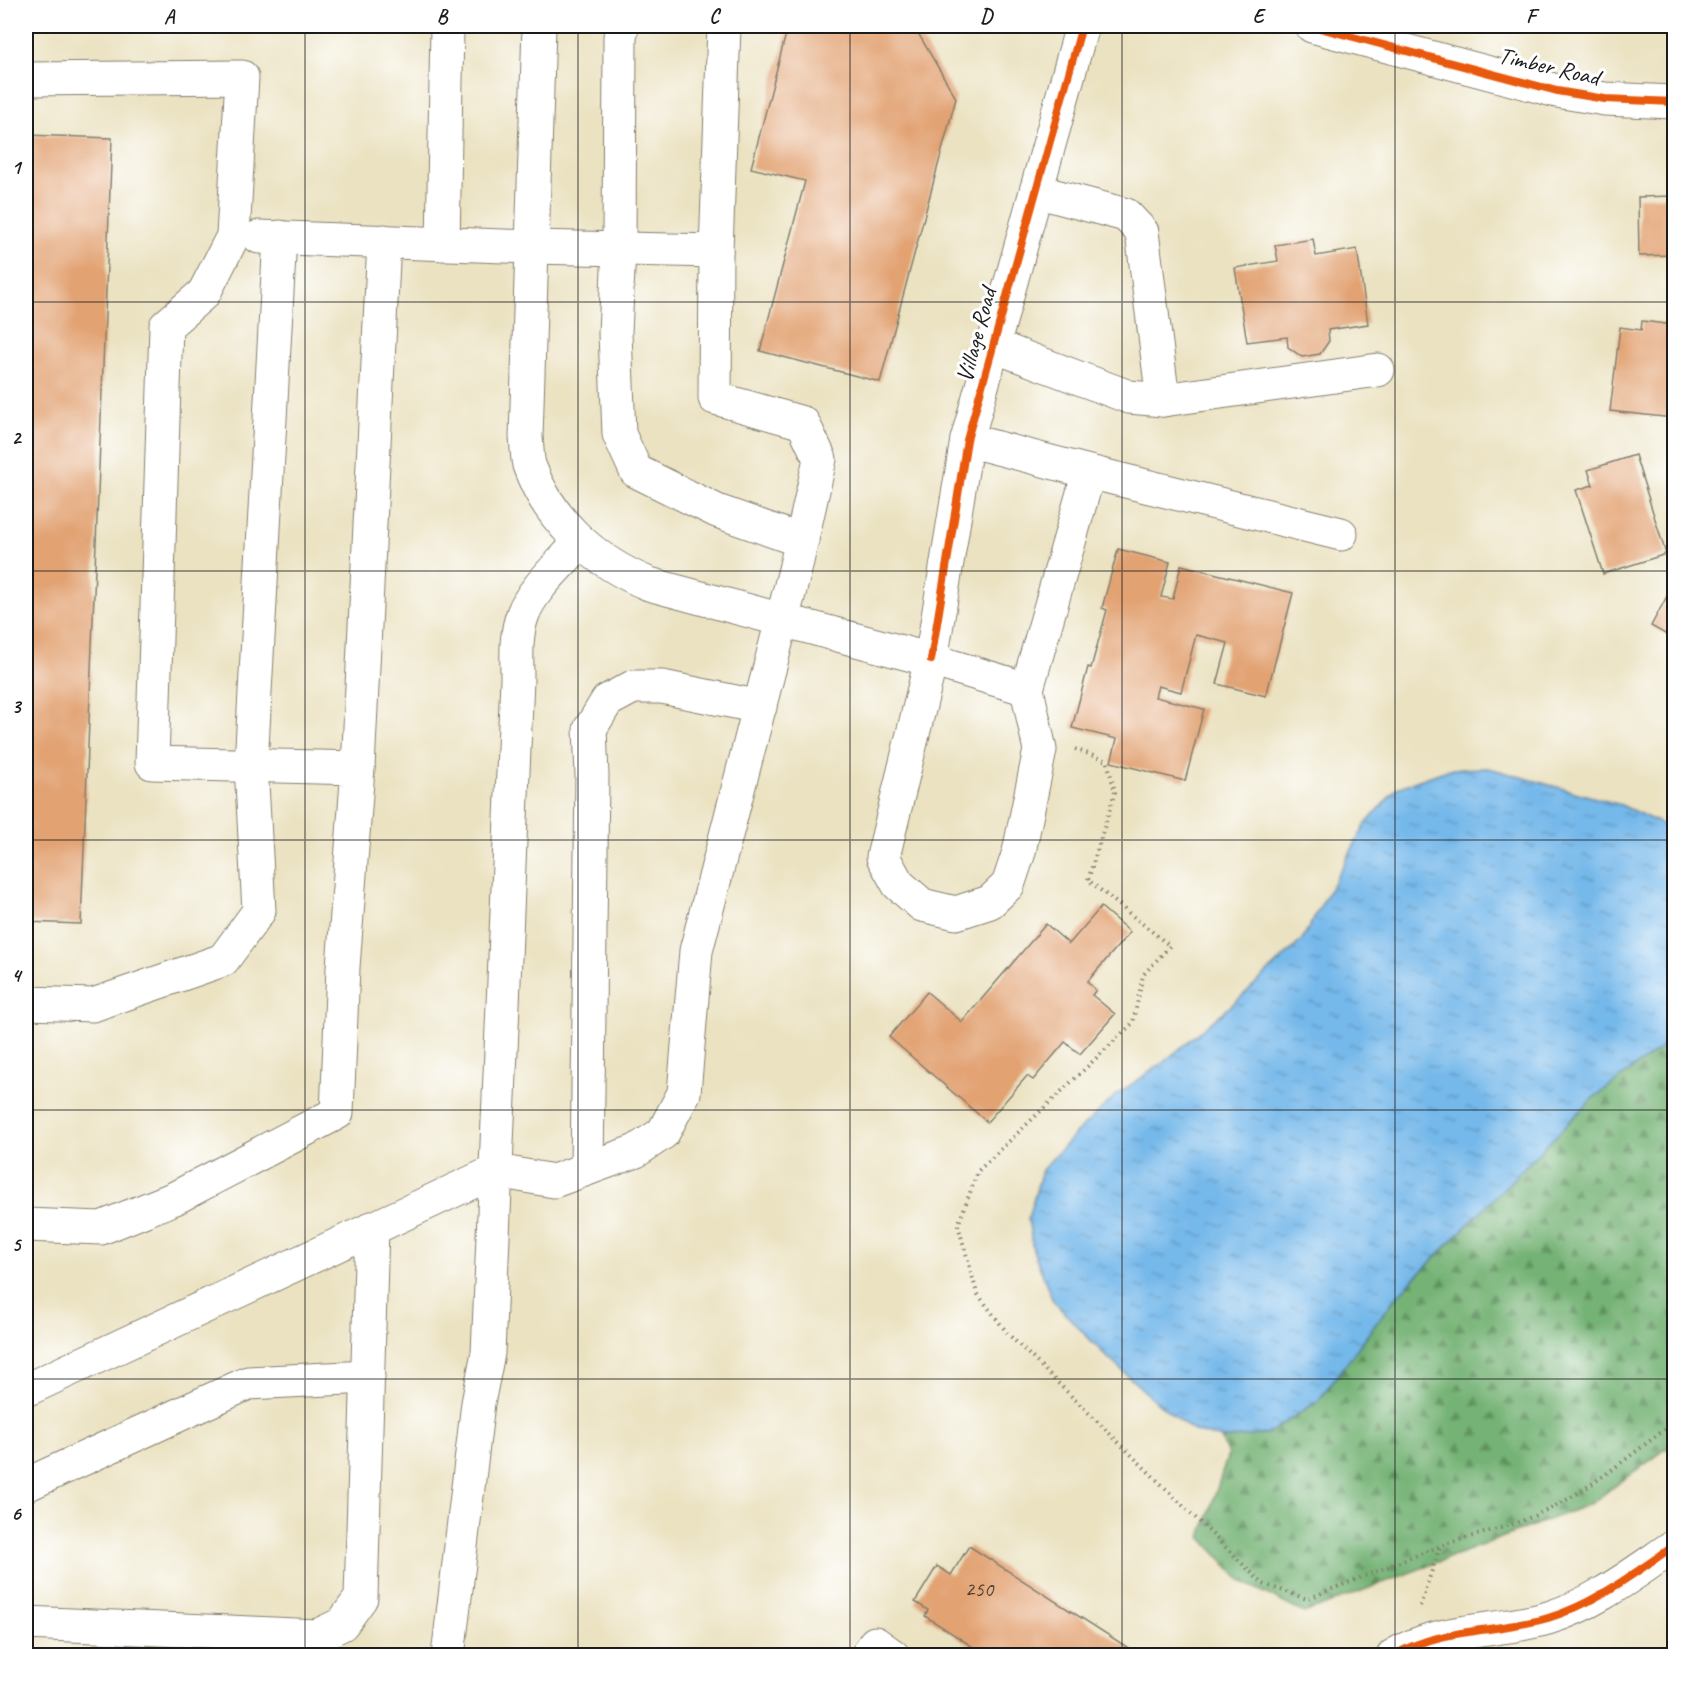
<svg xmlns="http://www.w3.org/2000/svg" width="1700" height="1681" font-family="Caveat,sans-serif">
  <style>
    .forest { fill: url(#forest-firs); stroke: #486748; stroke-width: 1.5 }
    .water { fill: url(#water-ripples); stroke: #486a83; stroke-width: 1.5 }
    .building { fill: #e2a272 }
    .lines { fill: none; stroke-linecap: round; stroke-linejoin: round }
    .minor-casing { stroke: #847f6e; stroke-width: 35 }
    .path { stroke: #847f6e; stroke-width: 4; stroke-dasharray: 1.5 4.5; stroke-linecap: butt }
    .minor { stroke: #fff; stroke-width: 33 }
    .cycleway-casing { stroke: #fff; stroke-width: 11 }
    .cycleway { stroke: #e8590c; stroke-width: 8 }
    .grid { fill: none; stroke: #1c1c1c; stroke-width: 1.5; stroke-opacity: 0.55 }
    .labels { text-anchor: middle; stroke-width: 6; stroke-linejoin: round; paint-order: stroke }
    .number-label { font-size: 21px; fill: #4e3e32 }
    .street-label { font-size: 24px; fill: #1c1c1c; stroke: #fff }
    .neatline { fill: none; stroke: #1c1c1c; stroke-width: 2 }
    .grid-label { font-size: 20px; text-anchor: middle; font-weight: bold; fill: #1c1c1c }
  </style>
  <defs>
    <pattern id="forest-firs" width="22" height="20" patternUnits="userSpaceOnUse" patternTransform="scale(1.5)"><rect width="22" height="20" fill="#74b274"/><path d="M5 1l3.5 6h-7zM16 11l3.5 6h-7z" fill="#5e905e"/></pattern>
    <pattern id="water-ripples" width="26" height="14" patternUnits="userSpaceOnUse" patternTransform="scale(1.5)"><rect width="26" height="14" fill="#74b8ea"/><path d="M2 4q2-2 4 0t4 0M15 11q2-2 4 0t4 0" fill="none" stroke="#5e95bd"/></pattern>
  </defs>
  <rect width="100%" height="100%" fill="#fff"/>
  <filter id="ink" filterUnits="userSpaceOnUse"><feTurbulence type="fractalNoise" baseFrequency=".0167" numOctaves="2"/><feDisplacementMap in="SourceGraphic" scale="12" xChannelSelector="R" yChannelSelector="G"/><feConvolveMatrix kernelMatrix="1 2 1 2 8 2 1 2 1" color-interpolation-filters="sRGB"/></filter>
  <filter id="wash" filterUnits="userSpaceOnUse"><feTurbulence type="fractalNoise" baseFrequency=".008" numOctaves="4" result="noise"/><feDisplacementMap in="SourceGraphic" scale="24" xChannelSelector="R" yChannelSelector="G"/><feGaussianBlur stdDeviation="1.35" result="paint"/><feColorMatrix in="noise" values="0 0 0 0 0 0 0 0 0 0 0 0 0 0 0 0 0 1.4 0 .05"/><feComposite in="paint" operator="in"/></filter>
  <g filter="url(#wash)">
    <rect width="100%" height="100%" fill="#ebe2c1"/>
    <polygon class="forest" points="1674,1038 1674,1443 1590,1504 1304,1613 1241,1581 1201,1537 1228,1455 1221,1439 1267,1434 1318,1401 1395,1298 1592,1099"/>
    <polygon class="water" points="1489,768 1621,805 1674,830 1674,1038 1592,1099 1395,1298 1318,1401 1267,1434 1221,1439 1192,1430 1152,1398 1107,1357 1053,1301 1033,1250 1028,1218 1042,1170 1076,1133 1115,1096 1165,1061 1240,998 1301,941 1366,824 1397,788 1450,769"/>
    <g id="blocks">
      <g class="building">
        <polygon points="788,26 914,26 956,98 880,382 760,351 805,181 751,168"/>
        <polygon points="26,135 112,138 81,924 26,922"/>
        <polygon points="1674,196 1674,255 1639,256 1638,197"/>
        <polygon points="1313,239 1316,256 1357,249 1368,324 1328,330 1329,341 1320,354 1302,357 1288,347 1287,337 1247,342 1235,268 1278,261 1275,245"/>
        <polygon points="1642,321 1674,325 1673,418 1610,411 1620,327 1641,330"/>
        <polygon points="1635,455 1666,554 1603,574 1576,490 1593,485 1588,470"/>
        <polygon points="1118,549 1170,562 1161,597 1173,599 1181,565 1293,593 1266,696 1217,684 1228,643 1196,635 1181,692 1158,686 1155,697 1204,709 1185,781 1111,762 1117,739 1072,728 1088,667 1091,668 1107,610 1102,608"/>
        <polygon points="1674,583 1674,639 1651,626"/>
        <polygon points="1101,907 1130,932 1087,982 1096,990 1092,995 1115,1014 1080,1054 1065,1042 1033,1080 1027,1076 987,1122 889,1037 927,992 962,1022 1046,924 1069,944"/>
        <polygon points="969,1546 1141,1656 987,1656 925,1616 928,1610 915,1602 937,1566 951,1575"/>
      </g>
    </g>
  </g>
  <g filter="url(#ink)">
    <use href="#blocks" fill-opacity="0" stroke="#847f6e" stroke-width="1.5"/>
    <g class="lines">
      <defs>
        <g id="minor">
          <path d="M539,26L526,437C527,446 527,456 529,465C549,521 595,562 649,584L931,660L967,440L1082,26"/>
          <polyline points="622,26 620,37 619,249 615,333 619,434 636,471 717,511 802,541"/>
          <polyline points="1312,26 1557,91 1605,99 1674,102"/>
          <polyline points="26,79 242,77 233,236 204,293 166,326 152,763 358,768 343,967 337,1113 175,1198 101,1228 26,1225"/>
          <polyline points="1036,191 1126,215 1142,232 1163,400"/>
          <polyline points="259,237 532,247 716,251"/>
          <polyline points="443,244 447,26"/>
          <polyline points="994,346 1129,397 1163,400 1378,370"/>
          <polyline points="967,440 1089,472 1341,534"/>
          <polyline points="1027,689 931,660 883,857 898,884 922,905 956,913 990,902 1008,885 1019,852 1040,750 1027,689 1089,472"/>
          <polyline points="358,768 384,241"/>
          <polyline points="26,1003 93,1005 223,960 259,911 251,765 280,237"/>
          <polyline points="587,1169 592,776 590,729 607,701 633,687 662,687 760,707"/>
          <polyline points="26,1390 496,1171 554,1181 636,1151 663,1133 684,1093 696,951 795,570 820,459 803,423 715,398 716,251 724,26"/>
          <polyline points="26,1485 248,1383 368,1377"/>
          <polyline points="26,1623 317,1636 342,1624 361,1598 372,1228"/>
          <path d="M448,1656L478,1403L488,1353L517,679C517,657 515,635 523,614C532,589 562,563 580,542"/>
          <polyline points="867,1656 875,1643 893,1656"/>
          <path d="M1393,1656C1440,1627 1496,1633 1548,1618C1595,1604 1634,1573 1674,1546"/>
        </g>
      </defs>
      <use href="#minor" class="minor-casing"/>
      <g class="path">
        <polyline points="1075,749 1107,761 1115,792 1088,880 1170,946 1143,975 1133,1023 978,1171 958,1225 977,1293 1008,1334 1263,1584 1307,1599 1440,1546"/>
        <path d="M1420,1606L1440,1546C1479,1533 1521,1525 1557,1505C1599,1483 1636,1450 1674,1423"/>
      </g>
      <use href="#minor" class="minor"/>
      <defs>
        <g id="cycleway">
          <polyline points="1312,26 1557,91 1605,99 1674,102"/>
          <polyline points="931,660 967,440 1082,26"/>
          <path d="M1393,1656C1440,1627 1496,1633 1548,1618C1595,1604 1634,1573 1674,1546"/>
        </g>
      </defs>
      <use href="#cycleway" class="cycleway-casing"/>
      <use href="#cycleway" class="cycleway"/>
    </g>
  </g>
  <path class="grid" d="M305,26V1656M578,26V1656M850,26V1656M1122,26V1656M1395,26V1656M26,302H1674M26,571H1674M26,840H1674M26,1110H1674M26,1379H1674"/>
  <g class="labels">
    <g class="number-label">
      <text x="979" y="1596">250</text>
    </g>
    <g class="street-label">
      <text transform="translate(1549 66) rotate(13)" y="8">Timber Road</text>
      <text transform="translate(976 335) rotate(-75)" y="8">Village Road</text>
    </g>
  </g>
  <rect width="1700" height="1681" fill="none" stroke="#fff" stroke-width="66"/>
  <rect x="33" y="33" width="1634" height="1615" class="neatline"/>
  <g class="grid-label">
    <text x="169" y="23">A</text>
    <text x="442" y="23">B</text>
    <text x="714" y="23">C</text>
    <text x="986" y="23">D</text>
    <text x="1258" y="23">E</text>
    <text x="1531" y="23">F</text>
    <text x="16" y="174">1</text>
    <text x="16" y="444">2</text>
    <text x="16" y="713">3</text>
    <text x="16" y="982">4</text>
    <text x="16" y="1251">5</text>
    <text x="16" y="1520">6</text>
  </g>
</svg>
